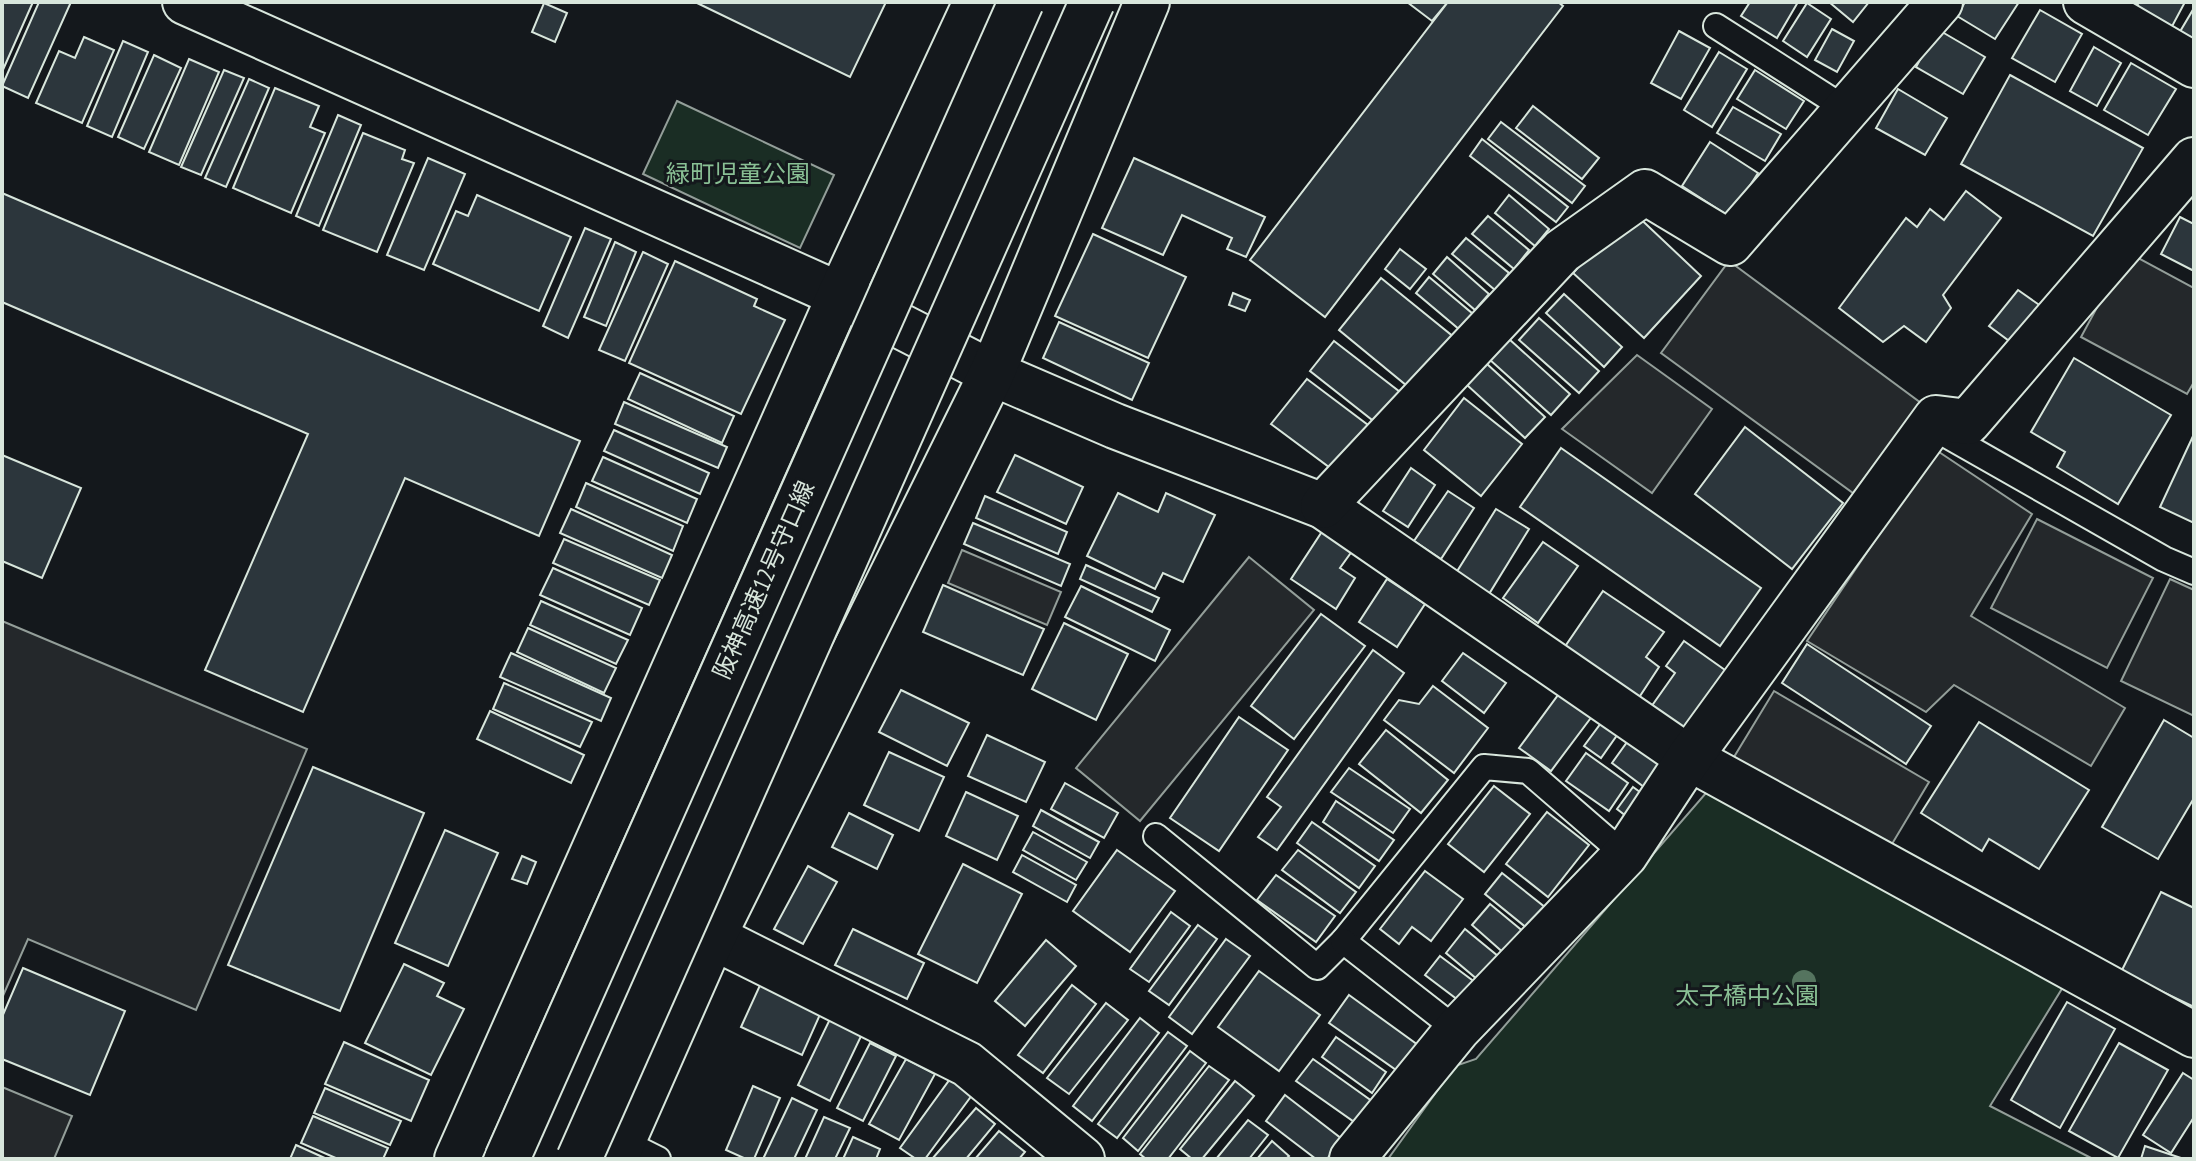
<svg xmlns="http://www.w3.org/2000/svg" width="2196" height="1161" font-family="'PT Sans Narrow','Noto Sans JP',sans-serif">
  <style>
    .green { fill: #1a2d24; stroke: #939e99; stroke-width: 2 }
    .parking { fill: #24282b; stroke: #939e99; stroke-width: 2 }
    .building { fill: #2c363c; stroke: #d8e6dc; stroke-width: 2 }
    .lines { fill: none; stroke-linecap: round; stroke-linejoin: round }
    .service-casing { stroke: #d8e6dc; stroke-width: 28 }
    .minor-casing { stroke: #d8e6dc; stroke-width: 48 }
    .service { stroke: #14181c; stroke-width: 24 }
    .minor { stroke: #14181c; stroke-width: 44 }
    .motorway-bridge-casing { stroke: #d8e6dc; stroke-width: 48; stroke-linecap: butt }
    .motorway-bridge { stroke: #14181c; stroke-width: 44 }
    .tree { fill: #55745f }
    .labels { text-anchor: middle; stroke-width: 6; stroke-linejoin: round; paint-order: stroke }
    .park-label { font-size: 24px; fill: #8ac095; stroke: #14181c }
    .street-label { font-size: 24px; fill: #d8e6dc; stroke: #14181c }
  </style>
  <rect width="100%" height="100%" fill="#14181c"/>
  <g class="green">
    <polygon points="677,101 834,175 800,248 643,174"/>
    <polygon points="1712,786 2063,987 1990,1106 2093,1159 1388,1159 1455,1066 1476,1059"/>
  </g>
  <g class="parking">
    <polygon points="2127,252 2194,288 2194,382 2187,394 2081,337"/>
    <polygon points="1729,261 1921,403 1853,493 1661,353"/>
    <polygon points="1637,355 1712,409 1652,493 1562,429"/>
    <polygon points="1936,450 2032,514 1971,616 2125,708 2091,766 1954,685 1926,712 1807,641"/>
    <polygon points="2037,519 2153,578 2107,668 1991,608"/>
    <polygon points="962,550 1061,592 1047,625 948,583"/>
    <polygon points="1249,557 1314,610 1140,821 1076,768"/>
    <polygon points="2170,579 2194,590 2194,716 2121,681"/>
    <polygon points="2,621 307,749 196,1010 28,939 2,998"/>
    <polygon points="1774,691 1929,782 1889,849 1734,757"/>
    <polygon points="2,1087 72,1116 54,1159 2,1159"/>
  </g>
  <g class="building">
    <polygon points="2,2 33,2 2,72"/>
    <polygon points="39,2 71,2 28,98 2,86"/>
    <polygon points="695,2 886,2 850,77"/>
    <polygon points="1407,2 1448,2 1432,21"/>
    <polygon points="1448,2 1558,2 1563,6 1325,317 1250,260"/>
    <polygon points="1750,2 1798,2 1777,38 1741,16"/>
    <polygon points="1829,2 1869,2 1853,22"/>
    <polygon points="1965,2 2019,2 1995,39 1957,16"/>
    <polygon points="2139,2 2185,2 2169,32 2133,13"/>
    <polygon points="544,3 567,13 555,42 532,32"/>
    <polygon points="1807,3 1831,19 1807,57 1783,41"/>
    <polygon points="2194,8 2194,44 2178,35"/>
    <polygon points="2040,10 2082,34 2055,82 2012,58"/>
    <polygon points="1832,29 1854,41 1837,72 1815,60"/>
    <polygon points="1937,29 1985,57 1963,94 1916,67"/>
    <polygon points="1679,31 1710,48 1681,99 1651,83"/>
    <polygon points="84,37 114,50 82,123 36,103 59,51 75,58"/>
    <polygon points="123,41 148,52 112,137 87,126"/>
    <polygon points="2094,47 2121,63 2097,106 2070,91"/>
    <polygon points="1719,52 1747,69 1712,127 1684,110"/>
    <polygon points="154,55 181,68 144,149 118,137"/>
    <polygon points="189,59 219,72 179,165 149,152"/>
    <polygon points="2131,63 2176,89 2148,135 2104,110"/>
    <polygon points="224,70 244,78 201,175 181,167"/>
    <polygon points="1755,70 1804,101 1786,129 1737,99"/>
    <polygon points="2010,75 2143,148 2093,236 1961,164"/>
    <polygon points="249,79 269,88 226,187 205,178"/>
    <polygon points="275,88 319,106 310,127 325,133 291,213 233,188"/>
    <polygon points="1898,89 1947,118 1925,155 1876,128"/>
    <polygon points="1533,106 1599,158 1582,179 1516,128"/>
    <polygon points="1733,107 1781,134 1765,161 1717,133"/>
    <polygon points="338,115 361,125 319,226 296,216"/>
    <polygon points="1501,122 1585,186 1572,203 1488,139"/>
    <polygon points="363,133 405,150 402,159 414,163 377,252 323,230"/>
    <polygon points="1482,139 1568,207 1556,222 1470,156"/>
    <polygon points="1710,142 1758,173 1730,217 1682,186"/>
    <polygon points="428,158 465,174 424,270 387,255"/>
    <polygon points="1134,158 1265,217 1246,257 1227,249 1232,238 1182,215 1163,255 1102,228"/>
    <polygon points="1966,191 2001,218 1943,295 1951,308 1926,342 1904,326 1883,342 1839,308 1906,218 1917,227 1930,209 1944,220"/>
    <polygon points="2,193 580,441 539,536 405,478 303,712 205,670 308,434 2,302"/>
    <polygon points="477,195 571,237 539,311 433,264 456,211 468,216"/>
    <polygon points="1509,195 1549,229 1535,246 1495,213"/>
    <polygon points="1631,210 1701,276 1644,338 1573,273"/>
    <polygon points="1488,216 1529,250 1514,269 1472,234"/>
    <polygon points="2180,217 2194,224 2194,271 2161,254"/>
    <polygon points="585,228 611,239 568,338 543,326"/>
    <polygon points="1093,234 1186,277 1148,358 1055,316"/>
    <polygon points="1466,238 1509,273 1495,290 1452,254"/>
    <polygon points="615,242 636,252 606,326 584,317"/>
    <polygon points="1400,249 1426,269 1410,289 1385,269"/>
    <polygon points="643,252 668,264 625,361 599,350"/>
    <polygon points="1447,257 1489,294 1475,310 1433,274"/>
    <polygon points="675,261 757,299 754,306 785,320 741,414 629,363"/>
    <polygon points="1429,277 1473,314 1460,330 1416,293"/>
    <polygon points="1381,278 1455,338 1412,390 1339,330"/>
    <polygon points="2018,290 2045,309 2016,346 1989,326"/>
    <polygon points="1233,293 1250,300 1245,311 1229,305"/>
    <polygon points="1564,294 1622,347 1604,367 1546,313"/>
    <polygon points="1539,318 1599,371 1579,393 1519,340"/>
    <polygon points="1059,322 1149,363 1132,400 1043,358"/>
    <polygon points="1509,339 1570,394 1551,415 1489,359"/>
    <polygon points="1334,341 1400,392 1376,423 1310,371"/>
    <polygon points="2074,358 2171,415 2118,504 2057,467 2065,452 2031,432"/>
    <polygon points="1487,364 1545,417 1525,438 1467,385"/>
    <polygon points="640,373 734,416 722,443 628,399"/>
    <polygon points="1307,379 1368,425 1333,470 1271,424"/>
    <polygon points="1464,398 1522,444 1481,496 1424,450"/>
    <polygon points="624,402 727,447 718,468 615,424"/>
    <polygon points="1745,427 1843,503 1792,569 1695,494"/>
    <polygon points="614,430 709,473 700,494 604,451"/>
    <polygon points="2194,434 2194,523 2160,507"/>
    <polygon points="1561,448 1761,588 1720,646 1520,507"/>
    <polygon points="2,455 81,488 42,578 2,561"/>
    <polygon points="1015,455 1083,487 1066,524 997,492"/>
    <polygon points="603,457 697,499 687,523 592,481"/>
    <polygon points="1411,468 1435,485 1408,527 1383,511"/>
    <polygon points="586,483 683,526 673,551 576,507"/>
    <polygon points="1448,491 1474,508 1441,559 1414,541"/>
    <polygon points="1118,493 1158,512 1166,493 1215,515 1183,582 1163,573 1155,589 1087,556"/>
    <polygon points="985,496 1067,532 1058,554 976,518"/>
    <polygon points="571,509 672,555 662,578 560,533"/>
    <polygon points="1496,509 1529,529 1489,594 1456,573"/>
    <polygon points="973,523 1070,564 1061,586 964,544"/>
    <polygon points="1325,527 1355,547 1340,568 1355,578 1336,609 1291,579"/>
    <polygon points="564,539 660,580 649,605 553,563"/>
    <polygon points="1543,542 1578,566 1538,623 1503,598"/>
    <polygon points="1086,565 1159,598 1152,612 1080,579"/>
    <polygon points="553,568 642,608 630,635 540,595"/>
    <polygon points="1387,579 1425,604 1397,647 1359,622"/>
    <polygon points="943,585 1044,629 1023,675 923,632"/>
    <polygon points="1081,586 1170,630 1155,661 1065,617"/>
    <polygon points="1603,591 1664,632 1646,657 1659,667 1638,699 1564,648"/>
    <polygon points="541,601 628,640 616,664 530,625"/>
    <polygon points="1321,614 1365,646 1294,739 1251,706"/>
    <polygon points="1064,623 1128,654 1096,720 1032,689"/>
    <polygon points="528,628 616,668 604,693 517,652"/>
    <polygon points="1684,641 1732,675 1689,735 1651,707 1675,673 1666,666"/>
    <polygon points="1807,644 1931,726 1906,764 1782,683"/>
    <polygon points="1373,650 1404,673 1277,850 1258,837 1281,807 1267,797"/>
    <polygon points="511,653 611,698 601,721 500,677"/>
    <polygon points="1463,653 1506,683 1484,713 1442,681"/>
    <polygon points="504,683 592,722 580,747 493,709"/>
    <polygon points="1433,686 1488,728 1454,773 1384,720 1399,700 1419,704"/>
    <polygon points="901,690 969,723 947,766 879,732"/>
    <polygon points="1561,691 1593,715 1551,771 1519,748"/>
    <polygon points="490,711 584,755 571,783 477,739"/>
    <polygon points="1239,717 1288,750 1219,851 1170,818"/>
    <polygon points="1604,719 1620,731 1601,758 1584,746"/>
    <polygon points="2164,720 2194,738 2194,798 2158,859 2102,827"/>
    <polygon points="1979,722 2089,790 2039,869 1989,839 1982,851 1921,813"/>
    <polygon points="1386,730 1448,780 1421,813 1359,764"/>
    <polygon points="987,735 1045,762 1026,802 968,776"/>
    <polygon points="1630,738 1670,768 1652,793 1612,763"/>
    <polygon points="889,752 944,777 919,831 864,805"/>
    <polygon points="1586,753 1628,783 1609,811 1566,781"/>
    <polygon points="313,767 424,813 340,1011 228,965"/>
    <polygon points="1349,768 1410,809 1393,833 1331,792"/>
    <polygon points="1065,783 1118,813 1104,838 1051,809"/>
    <polygon points="1494,786 1530,814 1484,872 1448,844"/>
    <polygon points="1633,787 1651,800 1635,823 1617,809"/>
    <polygon points="966,792 1018,816 997,860 946,836"/>
    <polygon points="1336,801 1394,840 1379,861 1323,822"/>
    <polygon points="1041,810 1099,842 1090,858 1033,826"/>
    <polygon points="1547,812 1589,845 1548,897 1506,864"/>
    <polygon points="849,813 893,835 877,869 832,847"/>
    <polygon points="1312,822 1375,866 1359,888 1297,843"/>
    <polygon points="445,830 498,853 448,966 395,943"/>
    <polygon points="1033,832 1087,862 1076,880 1023,850"/>
    <polygon points="1117,850 1175,891 1130,952 1073,911"/>
    <polygon points="1298,850 1356,892 1340,913 1282,870"/>
    <polygon points="1022,855 1076,885 1067,902 1013,872"/>
    <polygon points="522,856 536,862 527,884 512,879"/>
    <polygon points="963,864 1022,894 977,983 918,954"/>
    <polygon points="808,866 837,882 803,944 774,929"/>
    <polygon points="1425,871 1463,899 1431,941 1412,927 1399,944 1380,929"/>
    <polygon points="1502,873 1546,908 1528,929 1485,894"/>
    <polygon points="1276,875 1335,916 1316,942 1257,900"/>
    <polygon points="2161,892 2194,908 2194,1007 2121,972"/>
    <polygon points="1490,904 1525,933 1506,955 1472,925"/>
    <polygon points="1171,912 1190,926 1149,982 1130,969"/>
    <polygon points="1198,925 1217,939 1169,1005 1149,991"/>
    <polygon points="853,929 924,963 907,999 835,965"/>
    <polygon points="1465,929 1504,961 1484,985 1446,953"/>
    <polygon points="1226,939 1250,956 1192,1034 1169,1017"/>
    <polygon points="1046,940 1076,966 1025,1026 995,1001"/>
    <polygon points="1440,956 1480,986 1466,1006 1425,975"/>
    <polygon points="404,964 444,983 437,996 464,1009 431,1075 365,1043"/>
    <polygon points="23,968 125,1011 90,1095 2,1059 2,1017"/>
    <polygon points="1259,971 1320,1015 1279,1071 1218,1027"/>
    <polygon points="761,983 822,1010 802,1055 741,1027"/>
    <polygon points="1072,985 1096,1004 1043,1073 1018,1055"/>
    <polygon points="1349,995 1418,1045 1399,1072 1329,1023"/>
    <polygon points="2067,1002 2115,1029 2060,1128 2011,1100"/>
    <polygon points="1106,1003 1128,1020 1069,1094 1047,1078"/>
    <polygon points="832,1015 864,1030 830,1101 798,1085"/>
    <polygon points="1140,1018 1159,1033 1092,1121 1073,1106"/>
    <polygon points="1168,1032 1187,1046 1117,1138 1098,1124"/>
    <polygon points="1336,1037 1386,1072 1372,1093 1322,1057"/>
    <polygon points="344,1042 429,1080 411,1121 325,1084"/>
    <polygon points="870,1043 896,1056 863,1121 837,1108"/>
    <polygon points="2119,1043 2168,1070 2118,1158 2069,1131"/>
    <polygon points="1190,1051 1206,1063 1138,1151 1123,1138"/>
    <polygon points="906,1059 935,1074 899,1140 869,1124"/>
    <polygon points="1313,1059 1376,1104 1360,1126 1296,1081"/>
    <polygon points="1209,1066 1229,1080 1168,1159 1146,1159 1140,1154"/>
    <polygon points="2183,1073 2194,1080 2194,1117 2171,1153 2143,1135"/>
    <polygon points="953,1075 975,1091 925,1159 916,1159 900,1148"/>
    <polygon points="1235,1081 1254,1096 1202,1159 1192,1159 1180,1149"/>
    <polygon points="753,1086 780,1098 754,1159 746,1159 726,1150"/>
    <polygon points="325,1088 401,1121 390,1145 314,1113"/>
    <polygon points="1285,1095 1342,1139 1327,1159 1316,1159 1266,1121"/>
    <polygon points="792,1098 817,1110 794,1159 763,1159"/>
    <polygon points="976,1108 995,1124 966,1159 932,1159"/>
    <polygon points="313,1116 388,1148 383,1159 338,1159 301,1143"/>
    <polygon points="824,1117 850,1128 835,1159 805,1159"/>
    <polygon points="1248,1120 1268,1135 1249,1159 1216,1159"/>
    <polygon points="999,1131 1025,1152 1019,1159 975,1159"/>
    <polygon points="853,1137 880,1149 876,1159 843,1159"/>
    <polygon points="1272,1141 1289,1156 1286,1159 1257,1159"/>
    <polygon points="296,1145 327,1159 290,1159"/>
    <polygon points="2145,1146 2184,1159 2141,1159"/>
  </g>
  <g class="lines">
    <defs>
      <g id="service">
        <polyline points="1716,26 1846,109"/>
        <polyline points="1934,428 2164,559 2194,572"/>
        <polyline points="1156,836 1317,967 1343,941 1484,767 1528,771 1625,855"/>
        <polyline points="1343,941 1457,1030"/>
        <polyline points="622,1141 658,1159"/>
      </g>
      <g id="minor">
        <polyline points="185,2 840,295 992,373 1115,426 1323,506 1689,758 2194,1035"/>
        <polyline points="2086,2 2194,65"/>
        <polyline points="1323,506 1562,251 1645,192 1730,243 1940,2"/>
        <polyline points="713,937 967,1064 1082,1159"/>
        <polyline points="457,1159 840,295 976,2"/>
        <polyline points="615,1159 713,937 992,373 1147,2"/>
        <polyline points="1352,1159 1457,1030 1625,855 1689,758 1936,418 1968,422 2194,160"/>
      </g>
    </defs>
    <use href="#service" class="service-casing"/>
    <use href="#minor" class="minor-casing"/>
    <use href="#service" class="service"/>
    <use href="#minor" class="minor"/>
    <defs>
      <g id="motorway-bridge">
        <polyline points="507,1159 1021,2"/>
        <polyline points="579,1159 1092,2"/>
      </g>
    </defs>
    <use href="#motorway-bridge" class="motorway-bridge-casing"/>
    <use href="#motorway-bridge" class="motorway-bridge"/>
  </g>
  <circle class="tree" cx="1804" cy="982" r="12"/>
  <g class="labels">
    <g class="park-label">
      <text x="738" y="182">緑町児童公園</text>
      <text x="1747" y="1004">太子橋中公園</text>
    </g>
    <g class="street-label">
      <text transform="translate(764 580) rotate(-66)" y="8">阪神高速12号守口線</text>
    </g>
  </g>
  <rect width="2196" height="1161" fill="none" stroke="#d8e6dc" stroke-width="8"/>
</svg>
